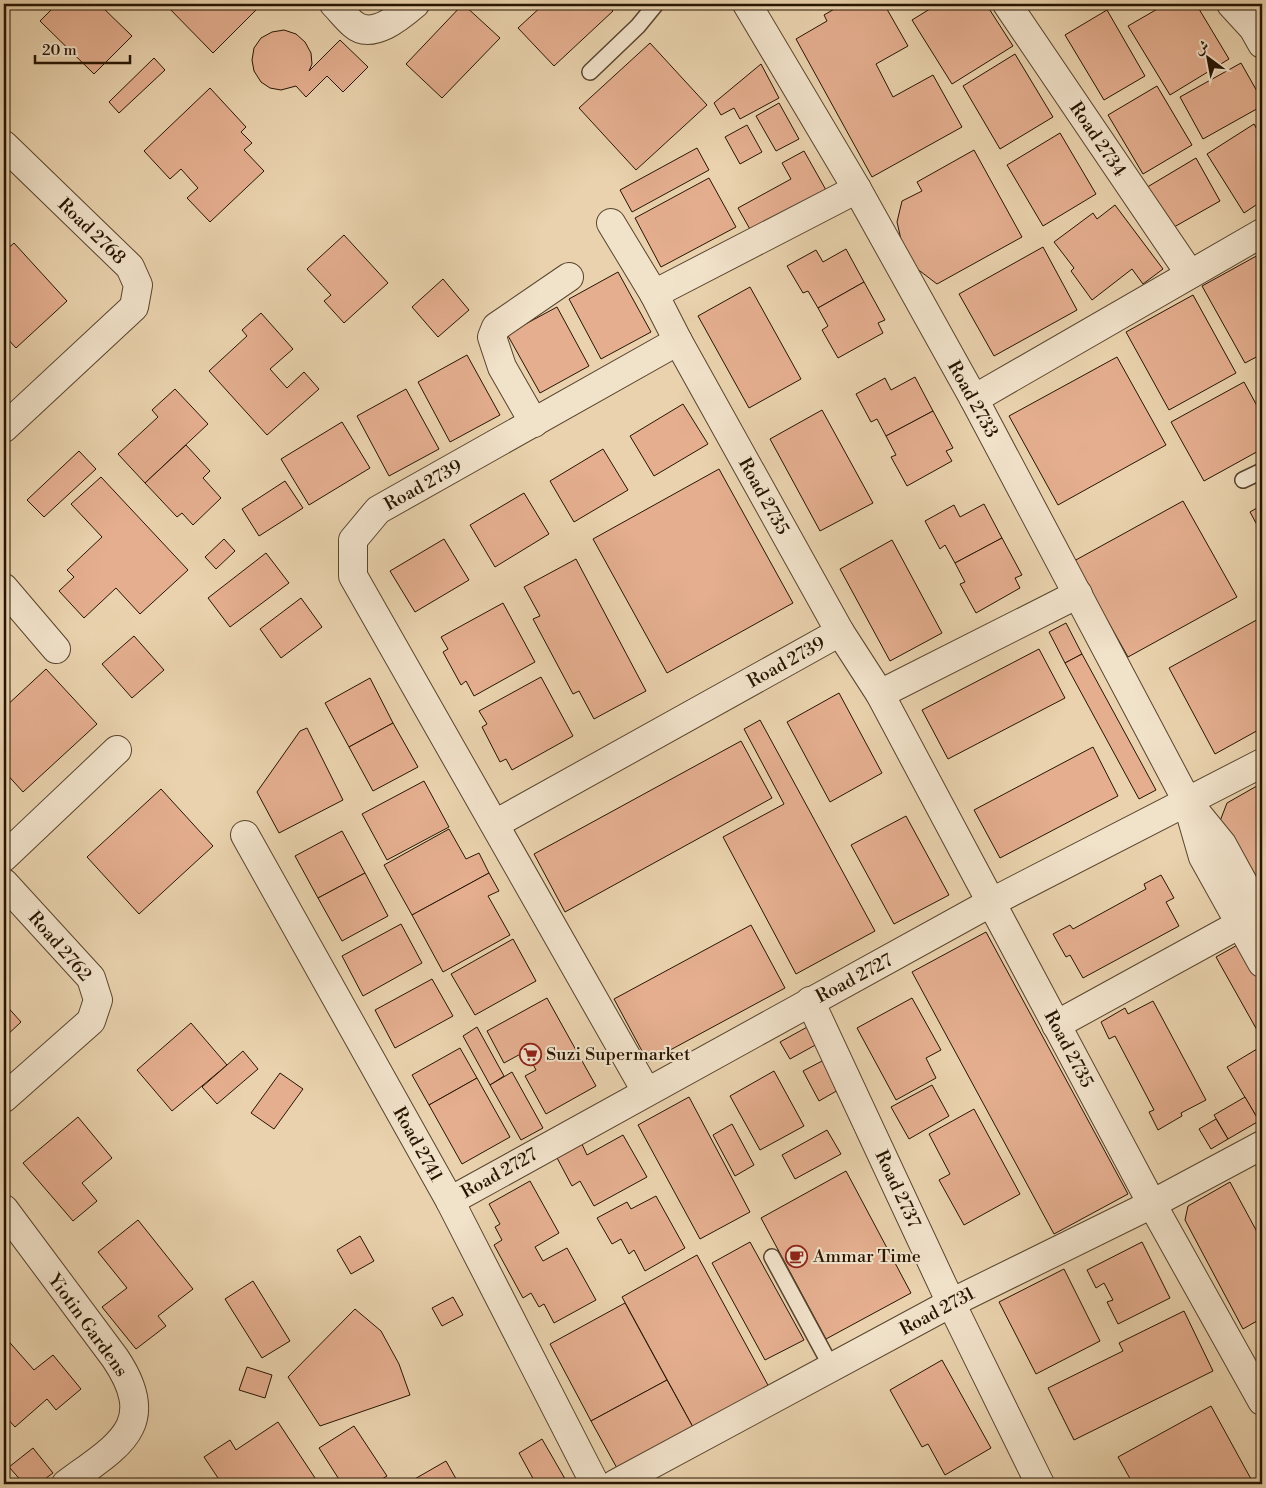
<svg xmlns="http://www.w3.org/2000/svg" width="1266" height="1488" font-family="'Libre Bodoni',Amiri,serif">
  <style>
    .building { fill: #e4ae8f; stroke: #271502 }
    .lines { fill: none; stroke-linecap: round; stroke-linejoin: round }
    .service-casing { stroke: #58442d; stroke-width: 18 }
    .minor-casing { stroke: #58442d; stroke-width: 30 }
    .service { stroke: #f1e2ca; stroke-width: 15 }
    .minor { stroke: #f1e2ca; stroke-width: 28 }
    .labels { text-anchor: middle; stroke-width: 4; stroke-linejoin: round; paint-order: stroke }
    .street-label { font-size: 18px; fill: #271502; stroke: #f1e2ca }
    .poi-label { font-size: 18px; fill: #271502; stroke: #f1e2ca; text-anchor: start }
  </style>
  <rect width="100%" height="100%" fill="#e9d2ad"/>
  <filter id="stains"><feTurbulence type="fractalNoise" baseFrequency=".004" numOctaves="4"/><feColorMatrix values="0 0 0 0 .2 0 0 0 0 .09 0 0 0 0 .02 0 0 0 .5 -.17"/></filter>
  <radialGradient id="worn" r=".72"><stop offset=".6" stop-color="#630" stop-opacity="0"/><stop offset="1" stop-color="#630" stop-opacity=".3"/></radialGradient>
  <g class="building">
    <polygon points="57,4 99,4 132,36 94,74 40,21"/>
    <polygon points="165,4 262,4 213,53"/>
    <polygon points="463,4 500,38 442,98 406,64"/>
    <polygon points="544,4 606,4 613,11 554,66 518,28"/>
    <polygon points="843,4 884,4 908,46 876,64 893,97 933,75 962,127 872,177 796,39 827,21 824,15"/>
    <polygon points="938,4 986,4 1013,46 952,84 912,20"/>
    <polygon points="1166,4 1196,4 1229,59 1170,95 1128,26"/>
    <polygon points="1107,10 1145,76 1104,100 1065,35"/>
    <polygon points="284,30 296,34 305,42 311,53 312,64 309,71 340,40 368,67 343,92 327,76 306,97 296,86 281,90 270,88 261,82 254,71 252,60 254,48 261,38 272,32"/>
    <polygon points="650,43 707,105 636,170 579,108"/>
    <polygon points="1015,54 1053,117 1000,149 963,86"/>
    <polygon points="154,58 165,70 119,113 109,102"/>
    <polygon points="1241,63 1262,100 1262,106 1203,139 1180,97"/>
    <polygon points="761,64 779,98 740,119 734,108 721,115 714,103"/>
    <polygon points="1157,86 1192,145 1143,174 1108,115"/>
    <polygon points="210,88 246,127 241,132 252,143 244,150 264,171 210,222 187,198 198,188 181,169 170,179 144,151"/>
    <polygon points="779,103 799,139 776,151 756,116"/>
    <polygon points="1254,124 1262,138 1262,201 1244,213 1207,154"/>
    <polygon points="747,125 762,152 740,164 725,137"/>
    <polygon points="1060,133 1096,194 1043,226 1007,165"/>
    <polygon points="697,148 709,170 632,212 620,190"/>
    <polygon points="974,150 1022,237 937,284 916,268 903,248 897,222 902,201 922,191 917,182"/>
    <polygon points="804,151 826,190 751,231 738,208 791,179 782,163"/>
    <polygon points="1196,158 1220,201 1167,231 1144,189"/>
    <polygon points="709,178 736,227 661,267 635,218"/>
    <polygon points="1115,205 1163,269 1143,284 1132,269 1092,300 1071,271 1074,268 1054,242 1093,213 1097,219"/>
    <polygon points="344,235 388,283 344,323 324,301 331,295 307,269"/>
    <polygon points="14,243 67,301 16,348 4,335 4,283 7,280 4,276 4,252"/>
    <polygon points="1043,247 1077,310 994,356 959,294"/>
    <polygon points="846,249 864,282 818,308 808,291 803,293 787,266 816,250 823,262"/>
    <polygon points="1260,254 1262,257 1262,354 1245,363 1202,286"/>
    <polygon points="618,272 651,332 601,359 569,299"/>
    <polygon points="443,279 469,310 438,337 412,307"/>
    <polygon points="864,282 885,320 878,323 883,333 838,358 822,330 828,326 818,308"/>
    <polygon points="750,287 801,379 749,408 698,316"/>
    <polygon points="1193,295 1236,373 1169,410 1126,332"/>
    <polygon points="557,307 589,366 540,393 507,334"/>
    <polygon points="261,313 293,349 270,369 287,388 304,372 319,389 267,435 209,371 247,336 242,330"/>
    <polygon points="467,355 500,415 450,442 418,382"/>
    <polygon points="1117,357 1166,445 1058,505 1009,416"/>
    <polygon points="915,377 933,411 886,436 877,419 871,422 856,394 885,378 891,390"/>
    <polygon points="1244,382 1262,415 1262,449 1204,481 1171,422"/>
    <polygon points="175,389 208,424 145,483 118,454 158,417 152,410"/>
    <polygon points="406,389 439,449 389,476 357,416"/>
    <polygon points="683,404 708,444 654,476 630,436"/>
    <polygon points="822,410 873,503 820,531 770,439"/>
    <polygon points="933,411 953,448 946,451 952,461 907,486 891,457 896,455 886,436"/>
    <polygon points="342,422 370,468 309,505 281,459"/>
    <polygon points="186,445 210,471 203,478 221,498 193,525 182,513 177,517 145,483"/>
    <polygon points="603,449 628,490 574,522 550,481"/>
    <polygon points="79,451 96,469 44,517 27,500"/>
    <polygon points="719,469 793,603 667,673 593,539"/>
    <polygon points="101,477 188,570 140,614 116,588 84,618 59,591 74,577 67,570 102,537 71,504"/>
    <polygon points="285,481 303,508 259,536 242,509"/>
    <polygon points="524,493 549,534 495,567 470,525"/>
    <polygon points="1183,501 1237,597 1128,657 1074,561"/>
    <polygon points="984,504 1002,538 955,563 945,545 940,549 925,521 954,505 960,517"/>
    <polygon points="1262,505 1262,534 1250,512"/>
    <polygon points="1002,538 1022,575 1015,578 1020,588 976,613 960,584 965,582 955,563"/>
    <polygon points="224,539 235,551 216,569 205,557"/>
    <polygon points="444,539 469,580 415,612 390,571"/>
    <polygon points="892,540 942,633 890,661 840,569"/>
    <polygon points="266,553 289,583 230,627 208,598"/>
    <polygon points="576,559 646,691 594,719 579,691 573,694 533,619 540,616 524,587"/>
    <polygon points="301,598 322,627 281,658 260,629"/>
    <polygon points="503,603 535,662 474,696 466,681 461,685 443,652 448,649 441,637"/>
    <polygon points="1262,617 1262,728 1215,754 1169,668"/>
    <polygon points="1066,623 1082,654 1065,663 1049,632"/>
    <polygon points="134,636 164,670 132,698 102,664"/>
    <polygon points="1039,649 1065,698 948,759 922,710"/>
    <polygon points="1082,654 1156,790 1139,799 1065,663"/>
    <polygon points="46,669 97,724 23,792 4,771 4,708"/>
    <polygon points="541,677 573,736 512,770 506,759 500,762 482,727 487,724 479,711"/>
    <polygon points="370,678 393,723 349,747 325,703"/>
    <polygon points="839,693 882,773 830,802 787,722"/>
    <polygon points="760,720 875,931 796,974 723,837 784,804 744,729"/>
    <polygon points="393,723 418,767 373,791 349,747"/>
    <polygon points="307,728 343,800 279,833 257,792 300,731"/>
    <polygon points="741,741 772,798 565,912 534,854"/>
    <polygon points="1093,747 1118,796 1000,858 974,810"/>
    <polygon points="424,781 449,827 387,860 362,814"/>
    <polygon points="1262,783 1262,897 1220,821 1227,803"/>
    <polygon points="161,789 213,846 139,914 87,857"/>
    <polygon points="906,816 949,895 894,924 851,845"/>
    <polygon points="449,829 466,859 479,853 489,873 412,915 384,865"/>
    <polygon points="342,831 365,873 318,898 295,856"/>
    <polygon points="365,873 388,916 342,941 318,898"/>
    <polygon points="489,873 499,891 488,896 510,935 443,972 412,915"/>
    <polygon points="1161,875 1174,898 1166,902 1179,926 1083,978 1070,955 1066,957 1053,934 1070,925 1073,929 1146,889 1144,884"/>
    <polygon points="401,924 422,963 363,996 342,956"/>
    <polygon points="751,925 785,988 648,1062 614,999"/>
    <polygon points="986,932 1128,1194 1054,1234 912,972"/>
    <polygon points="513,939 536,981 475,1015 451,974"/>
    <polygon points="1241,943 1262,982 1262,1039 1216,957"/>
    <polygon points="432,979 453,1016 395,1048 375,1010"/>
    <polygon points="547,998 596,1086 546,1114 525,1076 536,1070 526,1051 504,1063 487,1031"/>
    <polygon points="912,998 941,1050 926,1058 936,1078 896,1100 857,1028"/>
    <polygon points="1153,1001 1206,1100 1181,1113 1182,1116 1158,1130 1149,1112 1154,1110 1115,1036 1109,1039 1101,1022 1125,1008 1128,1014"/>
    <polygon points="4,1003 21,1022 4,1038"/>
    <polygon points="191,1023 227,1065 172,1111 137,1070"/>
    <polygon points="809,1026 819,1043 790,1059 780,1042"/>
    <polygon points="477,1027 504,1076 490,1085 463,1036"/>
    <polygon points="1262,1046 1262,1119 1259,1121 1227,1067"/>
    <polygon points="460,1048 477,1078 429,1105 412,1075"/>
    <polygon points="243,1051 258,1069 217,1104 202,1087"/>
    <polygon points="824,1060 840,1089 819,1101 803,1071"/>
    <polygon points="774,1071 804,1126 760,1150 730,1096"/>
    <polygon points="512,1072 543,1128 521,1140 490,1085"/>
    <polygon points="280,1073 303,1089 274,1129 251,1113"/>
    <polygon points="477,1078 510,1137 462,1164 429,1105"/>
    <polygon points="932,1085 949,1116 909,1139 891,1107"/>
    <polygon points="689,1097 750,1212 700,1239 638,1125"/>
    <polygon points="1245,1097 1259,1121 1228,1139 1214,1115"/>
    <polygon points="974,1109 1020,1194 964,1225 939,1180 950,1174 929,1134"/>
    <polygon points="78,1117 112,1158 82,1183 97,1201 73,1221 23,1163"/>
    <polygon points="1216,1119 1228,1139 1211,1149 1199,1129"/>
    <polygon points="732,1124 754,1165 735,1176 713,1135"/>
    <polygon points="827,1130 841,1154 795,1179 782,1155"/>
    <polygon points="623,1135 647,1177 594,1206 580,1181 572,1186 556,1156 581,1142 587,1155"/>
    <polygon points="846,1171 911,1293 826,1339 761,1218"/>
    <polygon points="530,1181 559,1233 535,1247 543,1261 567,1248 596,1300 554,1323 544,1304 539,1307 531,1293 523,1298 494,1245 502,1240 495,1227 500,1224 489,1204"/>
    <polygon points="1230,1182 1262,1241 1262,1318 1243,1329 1185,1220 1188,1206"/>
    <polygon points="656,1196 685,1248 645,1271 634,1250 629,1254 621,1239 612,1244 597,1218 627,1202 631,1209"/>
    <polygon points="138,1220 193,1289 158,1316 166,1326 136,1349 102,1307 127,1288 98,1252"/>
    <polygon points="360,1236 374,1261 351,1274 337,1250"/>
    <polygon points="750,1242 804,1340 765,1360 712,1263"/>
    <polygon points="1142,1242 1170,1298 1118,1324 1107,1302 1113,1300 1104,1283 1096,1288 1087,1270"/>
    <polygon points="697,1255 769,1387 694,1429 622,1297"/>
    <polygon points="1064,1269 1100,1341 1036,1374 999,1302"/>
    <polygon points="253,1281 290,1341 262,1358 225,1299"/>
    <polygon points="453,1297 463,1315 442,1326 432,1308"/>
    <polygon points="625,1303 667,1380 591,1421 550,1344"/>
    <polygon points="355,1309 381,1331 399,1364 410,1395 320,1426 288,1377"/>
    <polygon points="1184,1311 1213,1371 1074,1440 1048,1388 1123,1351 1119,1343"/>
    <polygon points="4,1336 34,1370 53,1355 81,1389 56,1410 47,1399 15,1427 4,1415"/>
    <polygon points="942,1360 991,1448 945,1475 928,1444 922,1447 890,1390"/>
    <polygon points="247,1367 272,1375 265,1398 239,1390"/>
    <polygon points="667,1380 694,1429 618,1470 591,1421"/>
    <polygon points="1211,1406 1251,1479 1242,1484 1133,1484 1118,1457"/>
    <polygon points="278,1422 319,1484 255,1484 254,1481 250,1484 222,1484 204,1457 230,1440 236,1450"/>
    <polygon points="354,1426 387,1476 374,1484 342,1484 319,1448"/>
    <polygon points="542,1439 568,1484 536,1484 519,1453"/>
    <polygon points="33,1448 53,1473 38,1484 24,1484 9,1467"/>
    <polygon points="446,1461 459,1484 406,1484"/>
  </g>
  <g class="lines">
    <defs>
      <g id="service">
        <polyline points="590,72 638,26 656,4"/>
        <polyline points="1243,480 1262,471"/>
        <polyline points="772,1257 832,1368"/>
      </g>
      <g id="minor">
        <path d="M334,4C340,10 346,18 353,24C372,41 401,16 415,4"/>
        <polyline points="747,4 857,189 974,399 1187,801 1222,844 1262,917"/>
        <polyline points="1007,4 1190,274"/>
        <polyline points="1231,4 1253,28 1262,44"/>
        <polyline points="4,145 130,267 138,285 134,307 4,428"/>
        <polyline points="611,223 654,294 678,341 840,632 880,694 1152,1204 1262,1401"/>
        <polyline points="654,294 857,189"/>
        <polyline points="974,399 1262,233"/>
        <polyline points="534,423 502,367 492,337 496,327 569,277"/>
        <polyline points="4,588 56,649"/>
        <polyline points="880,694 1078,594"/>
        <polyline points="1190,812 1203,857 1262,963"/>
        <polyline points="495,824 840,632"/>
        <polyline points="245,835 450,1201 595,1484"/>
        <polyline points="4,857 117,750"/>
        <polyline points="4,883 91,978 98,1000 91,1021 4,1098"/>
        <polyline points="810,1001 951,1303 1040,1484"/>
        <polyline points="1056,1025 1240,924"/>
        <polyline points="646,1091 353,576 353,540 378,510 678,341"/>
        <polyline points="450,1201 990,903 1262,763"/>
        <path d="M4,1209L115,1358C161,1426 117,1446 66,1484"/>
        <polyline points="615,1484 951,1303 1152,1204 1262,1145"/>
      </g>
    </defs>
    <use href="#service" class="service-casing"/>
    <use href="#minor" class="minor-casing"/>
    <use href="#service" class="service"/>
    <use href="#minor" class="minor"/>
  </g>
  <defs>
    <symbol id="supermarket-ring" viewBox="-11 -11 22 22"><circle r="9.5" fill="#f1e2ca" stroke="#8f2418" stroke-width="1.5"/><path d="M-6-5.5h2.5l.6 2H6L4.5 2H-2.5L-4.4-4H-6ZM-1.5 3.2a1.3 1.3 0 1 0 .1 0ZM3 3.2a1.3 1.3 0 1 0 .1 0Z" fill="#8f2418"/></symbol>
    <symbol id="cafe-ring" viewBox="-11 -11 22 22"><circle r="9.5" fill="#f1e2ca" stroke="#8f2418" stroke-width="1.5"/><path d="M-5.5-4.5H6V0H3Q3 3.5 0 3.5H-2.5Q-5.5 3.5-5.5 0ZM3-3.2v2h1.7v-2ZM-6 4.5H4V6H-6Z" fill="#8f2418"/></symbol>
  </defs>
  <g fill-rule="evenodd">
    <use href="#supermarket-ring" x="518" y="1042" width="25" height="25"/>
    <use href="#cafe-ring" x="784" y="1244" width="25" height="25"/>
  </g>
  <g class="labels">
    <g class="street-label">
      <text transform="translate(1098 139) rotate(56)" y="6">Road 2734</text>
      <text transform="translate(92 231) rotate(44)" y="6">Road 2768</text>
      <text transform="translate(973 399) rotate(61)" y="6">Road 2733</text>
      <text transform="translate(423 485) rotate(-29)" y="6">Road 2739</text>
      <text transform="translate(764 496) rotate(61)" y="6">Road 2735</text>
      <text transform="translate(786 662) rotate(-29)" y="6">Road 2739</text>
      <text transform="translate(60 946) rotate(49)" y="6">Road 2762</text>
      <text transform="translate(854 978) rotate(-28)" y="6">Road 2727</text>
      <text transform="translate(1069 1049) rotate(62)" y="6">Road 2735</text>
      <text transform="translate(418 1144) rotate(61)" y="6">Road 2741</text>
      <text transform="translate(499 1173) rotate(-29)" y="6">Road 2727</text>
      <text transform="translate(898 1189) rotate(65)" y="6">Road 2737</text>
      <text transform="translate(937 1311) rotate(-28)" y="6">Road 2731</text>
      <text transform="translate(88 1325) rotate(54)" y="6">Yiotin Gardens</text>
    </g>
    <g class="poi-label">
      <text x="546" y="1060">Suzi Supermarket</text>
      <text x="813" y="1262">Ammar Time</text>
    </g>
  </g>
  <rect width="1266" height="1488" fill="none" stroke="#e9d2ad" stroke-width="20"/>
  <rect x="5" y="5" width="1256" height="1478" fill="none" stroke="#271502" stroke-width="2.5"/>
  <rect x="10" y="10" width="1246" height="1468" fill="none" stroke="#271502"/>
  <g transform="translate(1208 58) rotate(328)" stroke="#f1e2ca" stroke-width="4" paint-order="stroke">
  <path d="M0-4L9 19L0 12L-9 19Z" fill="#271502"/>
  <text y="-8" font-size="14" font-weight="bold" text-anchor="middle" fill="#271502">ش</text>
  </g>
  <path d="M35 55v8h95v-8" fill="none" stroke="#271502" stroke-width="2.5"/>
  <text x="42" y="55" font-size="15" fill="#271502" stroke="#f1e2ca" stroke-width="4" paint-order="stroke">20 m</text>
  <rect width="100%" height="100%" filter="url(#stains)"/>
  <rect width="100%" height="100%" fill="url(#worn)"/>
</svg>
